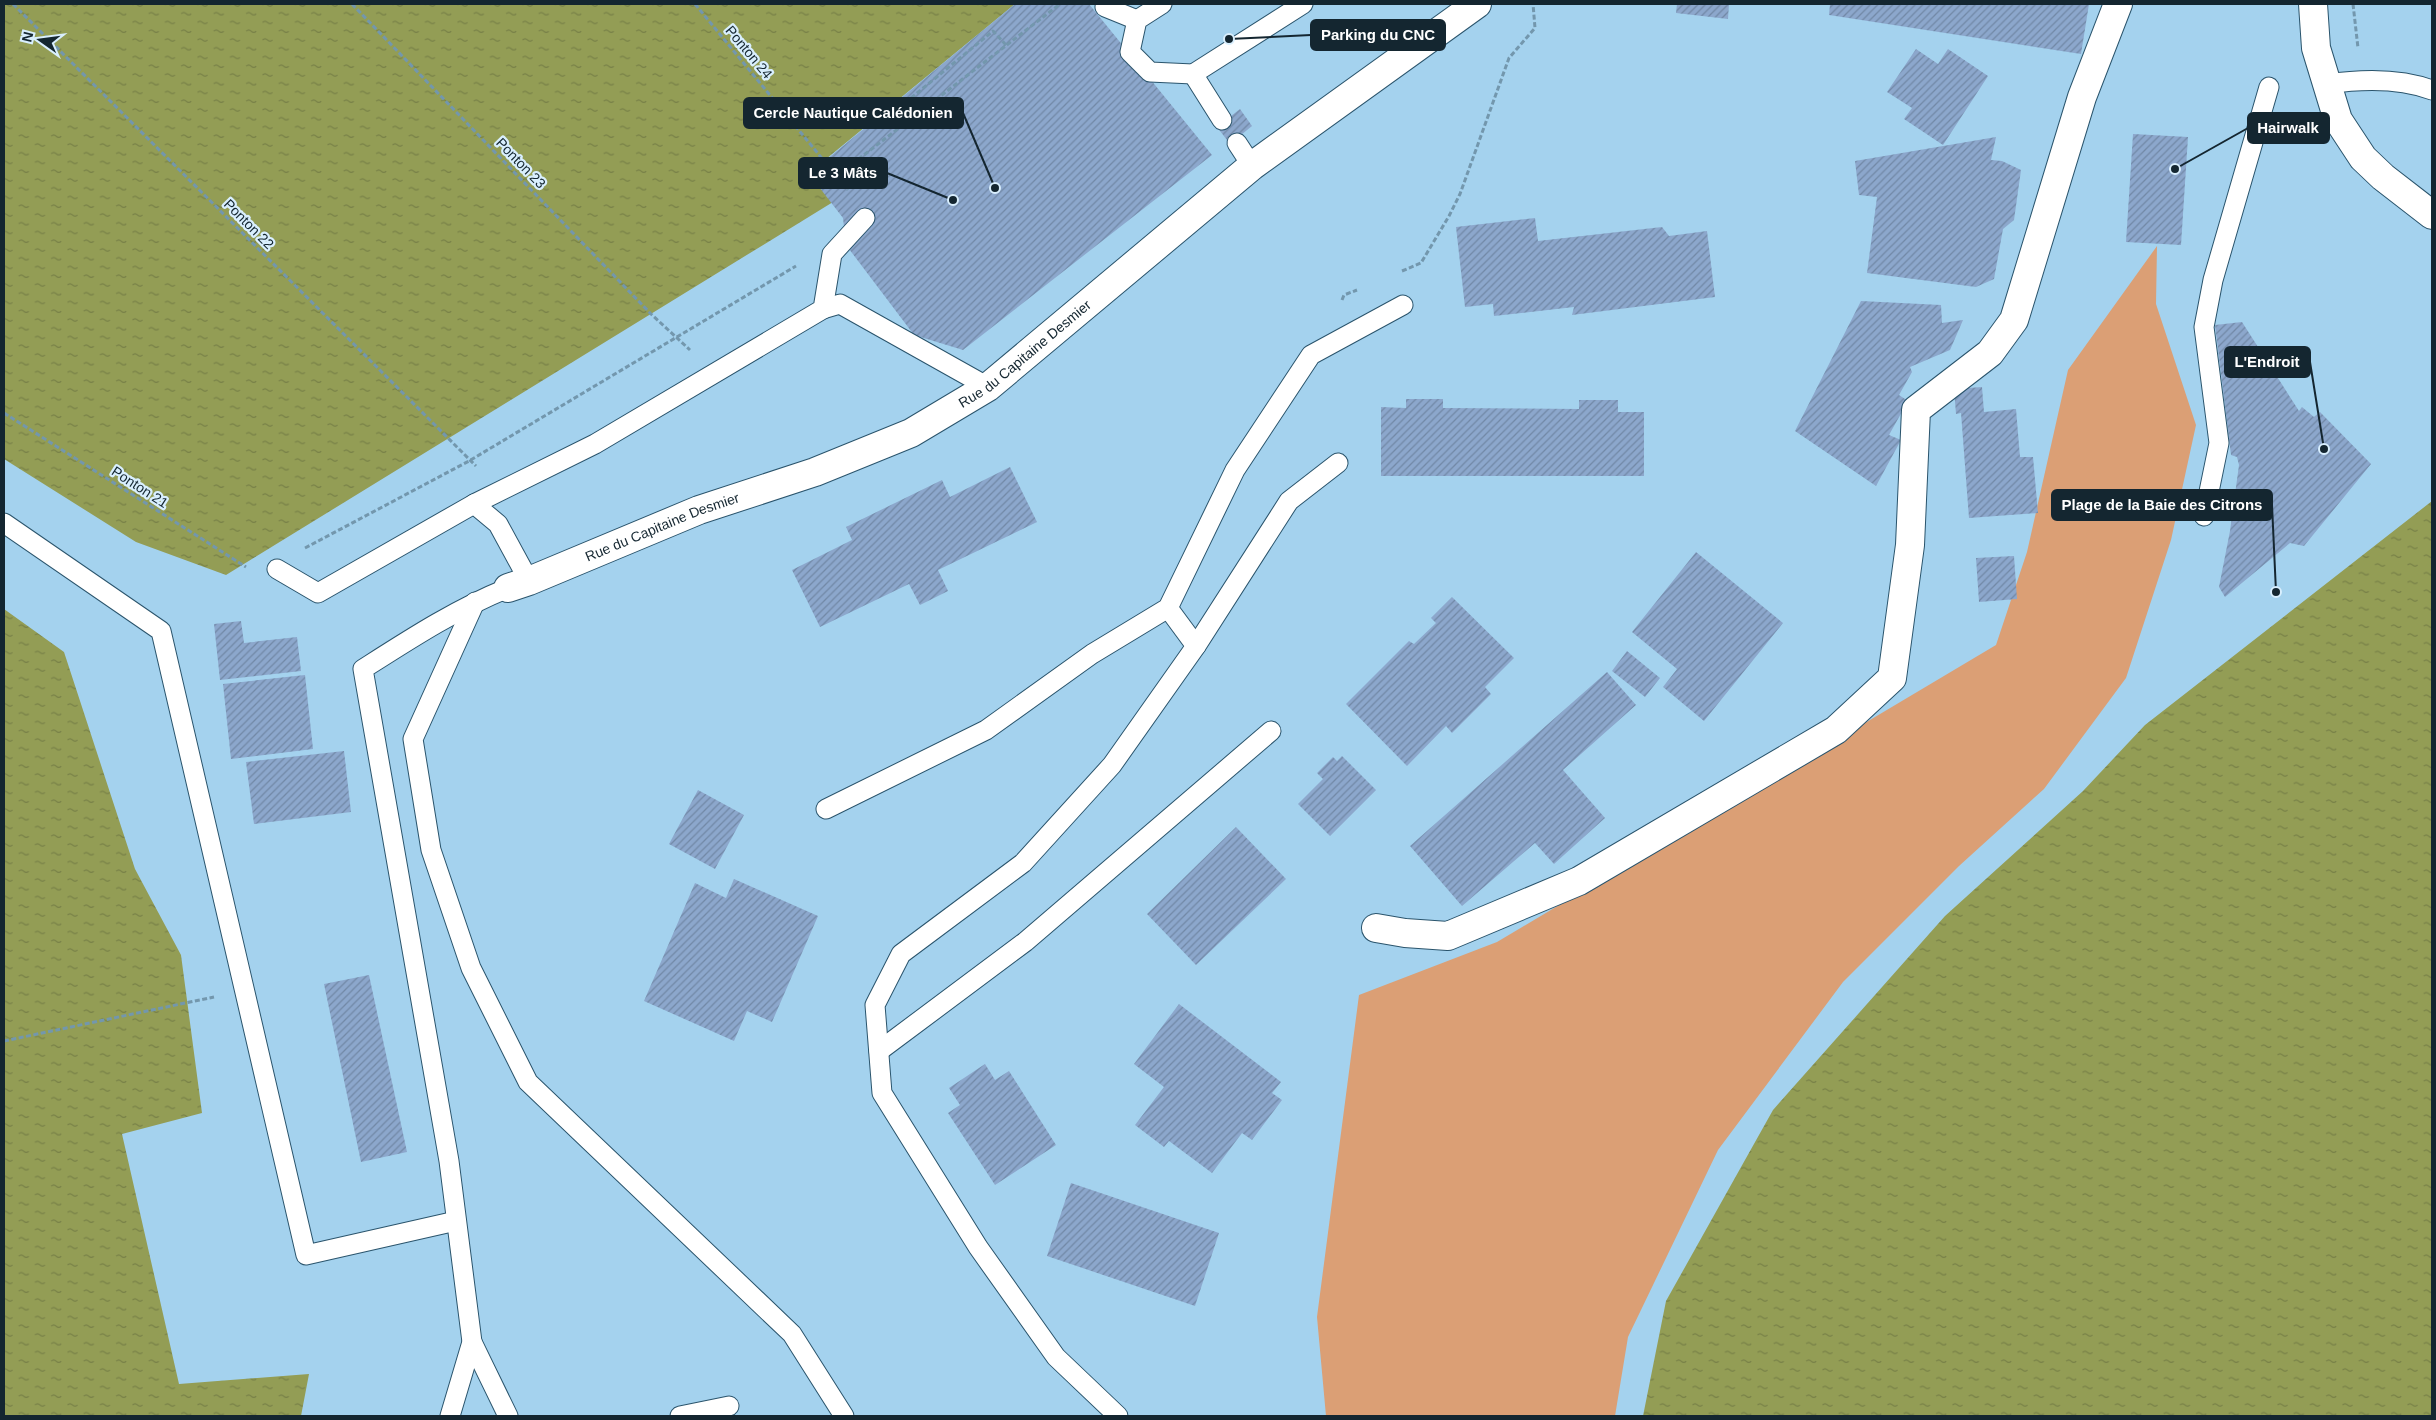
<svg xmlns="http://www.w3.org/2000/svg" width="2436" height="1420" font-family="Helvetica,sans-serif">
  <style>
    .grass { fill: #db9f75 }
    .water { fill: url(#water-ripples) }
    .building { fill: url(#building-hatch) }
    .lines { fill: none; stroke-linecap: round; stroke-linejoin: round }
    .lane-casing { stroke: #2a546c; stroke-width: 21 }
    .street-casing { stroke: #2a546c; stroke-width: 30 }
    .primary-casing { stroke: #2a546c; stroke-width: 30 }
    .path { stroke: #7397ad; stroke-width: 3; stroke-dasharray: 5 2.5; stroke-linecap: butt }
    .lane { stroke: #fff; stroke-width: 19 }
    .street { stroke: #fff; stroke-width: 28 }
    .primary { stroke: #fff; stroke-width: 28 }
    .labels { text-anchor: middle; stroke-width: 4.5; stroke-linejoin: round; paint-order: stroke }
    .street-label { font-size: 14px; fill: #142630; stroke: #d9effe }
    .leader { fill: none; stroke: #142630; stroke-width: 2 }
    .callout-dot { fill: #142630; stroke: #d9effe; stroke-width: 2 }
    .callout { fill: #142630; stroke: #142630; stroke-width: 2 }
    .callout-label { font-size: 15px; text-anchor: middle; font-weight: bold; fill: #fff }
  </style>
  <defs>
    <pattern id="water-ripples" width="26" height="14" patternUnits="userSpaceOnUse" patternTransform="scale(1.25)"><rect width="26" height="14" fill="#939d55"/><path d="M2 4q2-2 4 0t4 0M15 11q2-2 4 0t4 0" fill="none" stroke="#778047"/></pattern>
    <pattern id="building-hatch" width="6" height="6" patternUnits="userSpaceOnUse" patternTransform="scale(1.25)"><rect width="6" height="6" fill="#8ca7cc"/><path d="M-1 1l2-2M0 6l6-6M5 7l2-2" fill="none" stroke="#7188a6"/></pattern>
  </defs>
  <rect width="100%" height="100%" fill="#a4d2ee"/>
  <polygon class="grass" points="2157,246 2156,304 2196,425 2171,540 2126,678 2044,789 1959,866 1843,982 1718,1150 1628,1337 1615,1416 1326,1416 1317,1317 1359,995 1497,942 1996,645 2027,552 2068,370"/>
  <g class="water">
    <polygon points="4,4 1015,4 809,173 833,202 226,575 136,542 4,459"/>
    <polygon points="2432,501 2432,1416 1643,1416 1666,1301 1773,1110 1945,916 2083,791 2145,725"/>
    <polygon points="4,609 64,652 135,869 181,955 202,1113 122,1134 179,1384 309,1374 301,1416 4,1416"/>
  </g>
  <g class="building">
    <polygon points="1015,4 1089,4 1212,155 963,350 914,335 846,245 843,218 809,174"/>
    <polygon points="1677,4 1729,4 1728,19 1676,13"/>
    <polygon points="1830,4 2089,4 2081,54 1829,15"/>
    <polygon points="1916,49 1938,64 1948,49 1988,76 1943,145 1904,119 1912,108 1887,92"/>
    <polygon points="1240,109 1252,126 1230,144 1217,127"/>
    <polygon points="2133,134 2188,137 2181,245 2126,242"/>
    <polygon points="1996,137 1991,160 2002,161 2021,170 2014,220 2003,229 1994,279 1976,287 1867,273 1877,197 1859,195 1855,161"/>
    <polygon points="1535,218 1538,241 1662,227 1669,236 1707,231 1715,297 1572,315 1574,307 1494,316 1493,304 1465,307 1456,227"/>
    <polygon points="1861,301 1941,305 1942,323 1963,320 1950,350 1910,367 1912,372 1899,395 1908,401 1889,435 1901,440 1876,486 1795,431"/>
    <polygon points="2242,322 2299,411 2302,407 2314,417 2320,412 2371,464 2304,546 2290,543 2225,597 2219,587 2230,531 2239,465 2237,457 2231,455 2215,325"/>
    <polygon points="1982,387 1984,412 2016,409 2020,457 2033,457 2038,513 1969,518 1961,413 1956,414 1954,389"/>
    <polygon points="1406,399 1443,399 1443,408 1579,409 1579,400 1618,400 1618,412 1644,412 1644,476 1381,476 1381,407 1406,408"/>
    <polygon points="1010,467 1037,522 938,570 948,591 920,605 909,584 820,627 792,570 852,540 846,527 942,480 950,497"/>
    <polygon points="1696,552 1783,623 1704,721 1663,687 1677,669 1632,632"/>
    <polygon points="2014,556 2017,599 1979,602 1976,558"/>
    <polygon points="1452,597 1514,658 1485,687 1491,694 1452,733 1446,726 1407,766 1346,704 1409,641 1414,644 1436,623 1431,618"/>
    <polygon points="241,621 244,643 297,637 301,671 220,680 214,624"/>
    <polygon points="1627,651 1660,678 1645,697 1612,671"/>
    <polygon points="1607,672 1636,705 1563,770 1605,818 1554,864 1535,843 1462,906 1410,846"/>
    <polygon points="305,675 313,749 231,759 223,684"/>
    <polygon points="344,751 351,812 254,824 246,762"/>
    <polygon points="1342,756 1376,790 1330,836 1298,804 1323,779 1317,773 1333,757 1337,761"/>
    <polygon points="698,790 744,815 715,869 669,844"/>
    <polygon points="1236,827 1286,879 1196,965 1147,914"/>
    <polygon points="734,879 818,916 772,1022 747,1011 734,1041 644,1001 695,883 726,898"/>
    <polygon points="369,975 407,1152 361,1162 324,984"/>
    <polygon points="1179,1004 1281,1082 1272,1093 1282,1100 1252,1140 1242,1133 1212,1173 1169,1141 1164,1147 1135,1125 1164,1087 1134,1064"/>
    <polygon points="985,1064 995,1080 1009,1071 1056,1145 995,1185 948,1113 960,1105 949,1088"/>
    <polygon points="1071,1183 1219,1233 1195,1306 1047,1256"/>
  </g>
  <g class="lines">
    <defs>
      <g id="lane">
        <polyline points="1162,4 1137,20 1130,52 1150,72 1193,74 1303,4"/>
        <polyline points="1105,7 1137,20"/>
        <polyline points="1193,74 1222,120"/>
        <path d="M2327,84C2361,79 2400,78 2432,90"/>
        <polyline points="1237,143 1252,166"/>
        <polyline points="823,309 840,304 988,387"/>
        <polyline points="474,504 595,444 823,309 832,254 865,218"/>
        <polyline points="2204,516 2219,443 2204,327 2213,280 2269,87"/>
        <polyline points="4,523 161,631 306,1255 456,1221"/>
        <polyline points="277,569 318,593 474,504 498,524 529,581"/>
        <polyline points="475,602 413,739 431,850 471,968 528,1082 792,1334 844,1416"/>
        <polyline points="1168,608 1196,646"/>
        <polyline points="826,809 986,730 1092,654 1168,608 1235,470 1311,355 1403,305"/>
        <polyline points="879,1051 1025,942 1271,731"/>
        <polyline points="472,1342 508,1416"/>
        <path d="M450,1416L472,1342L449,1161L363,669C410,639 456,609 508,588"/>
        <polyline points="680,1416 729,1406"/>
        <polyline points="1118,1416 1056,1357 978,1247 882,1093 875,1005 901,954 1023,863 1112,765 1196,646 1289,501 1338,463"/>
      </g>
      <g id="street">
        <path id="s1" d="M508,588L529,581L699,510L815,472L911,433L988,387L1252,166L1477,4"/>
        <polyline points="1376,928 1405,933 1448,936 1579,881 1836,730 1892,678 1910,545 1916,410 1990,353 2014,320 2082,97 2118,4"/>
      </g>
      <polyline id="primary" points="2313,4 2316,48 2338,120 2363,158 2383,177 2432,215"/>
    </defs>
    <use href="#lane" class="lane-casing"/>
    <use href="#street" class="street-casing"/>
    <use href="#primary" class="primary-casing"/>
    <g class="path">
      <polyline points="13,4 476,466"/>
      <polyline points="352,4 651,314 690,350"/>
      <polyline points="695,4 848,190"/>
      <polyline points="2353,4 2358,48"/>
      <polyline points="911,98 993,31 1006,45"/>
      <polyline points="859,188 847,168 1060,4"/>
      <polyline points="1402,271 1421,263 1449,216 1460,194 1509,58 1535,28 1533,4"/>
      <polyline points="1342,300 1344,295 1357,290"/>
      <polyline points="4,413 246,567"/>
      <polyline points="305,548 469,461 796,266"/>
      <polyline points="4,1041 214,997"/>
    </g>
    <use href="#lane" class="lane"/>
    <use href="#street" class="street"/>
    <use href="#primary" class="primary"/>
  </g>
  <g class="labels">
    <g class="street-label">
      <text transform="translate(749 52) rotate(50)" y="5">Ponton 24</text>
      <text transform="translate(521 163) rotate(46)" y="5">Ponton 23</text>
      <text transform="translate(249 224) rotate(45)" y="5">Ponton 22</text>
      <text dy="5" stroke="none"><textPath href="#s1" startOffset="571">Rue du Capitaine Desmier</textPath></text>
      <text transform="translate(140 487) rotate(33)" y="5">Ponton 21</text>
      <text dy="5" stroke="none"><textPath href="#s1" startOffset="166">Rue du Capitaine Desmier</textPath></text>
    </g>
  </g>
  <path class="leader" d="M1229 39L1311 35M995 188L963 113M2175 169L2248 128M953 200L887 173M2324 449L2310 362M2276 592L2272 505"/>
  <g class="callout-dot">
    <circle cx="1229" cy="39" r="5"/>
    <circle cx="995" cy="188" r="5"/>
    <circle cx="2175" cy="169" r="5"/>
    <circle cx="953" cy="200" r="5"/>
    <circle cx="2324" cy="449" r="5"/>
    <circle cx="2276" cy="592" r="5"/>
  </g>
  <g class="callout">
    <rect x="1311" y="20" width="134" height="30" rx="5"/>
    <rect x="744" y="98" width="219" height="30" rx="5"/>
    <rect x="2248" y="113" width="81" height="30" rx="5"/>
    <rect x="799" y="158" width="88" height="30" rx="5"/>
    <rect x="2225" y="347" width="85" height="30" rx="5"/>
    <rect x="2052" y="490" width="220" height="30" rx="5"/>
  </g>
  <g class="callout-label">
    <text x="1378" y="40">Parking du CNC</text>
    <text x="853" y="118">Cercle Nautique Calédonien</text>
    <text x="2288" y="133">Hairwalk</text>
    <text x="843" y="178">Le 3 Mâts</text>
    <text x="2267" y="367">L'Endroit</text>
    <text x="2162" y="510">Plage de la Baie des Citrons</text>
  </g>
  <rect width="2436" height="1420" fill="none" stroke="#142630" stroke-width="10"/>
  <g transform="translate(40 40) rotate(284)" stroke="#d9effe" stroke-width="4" paint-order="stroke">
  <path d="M0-4L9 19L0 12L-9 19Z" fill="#142630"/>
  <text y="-8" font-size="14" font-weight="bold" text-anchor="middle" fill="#142630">N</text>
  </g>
</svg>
